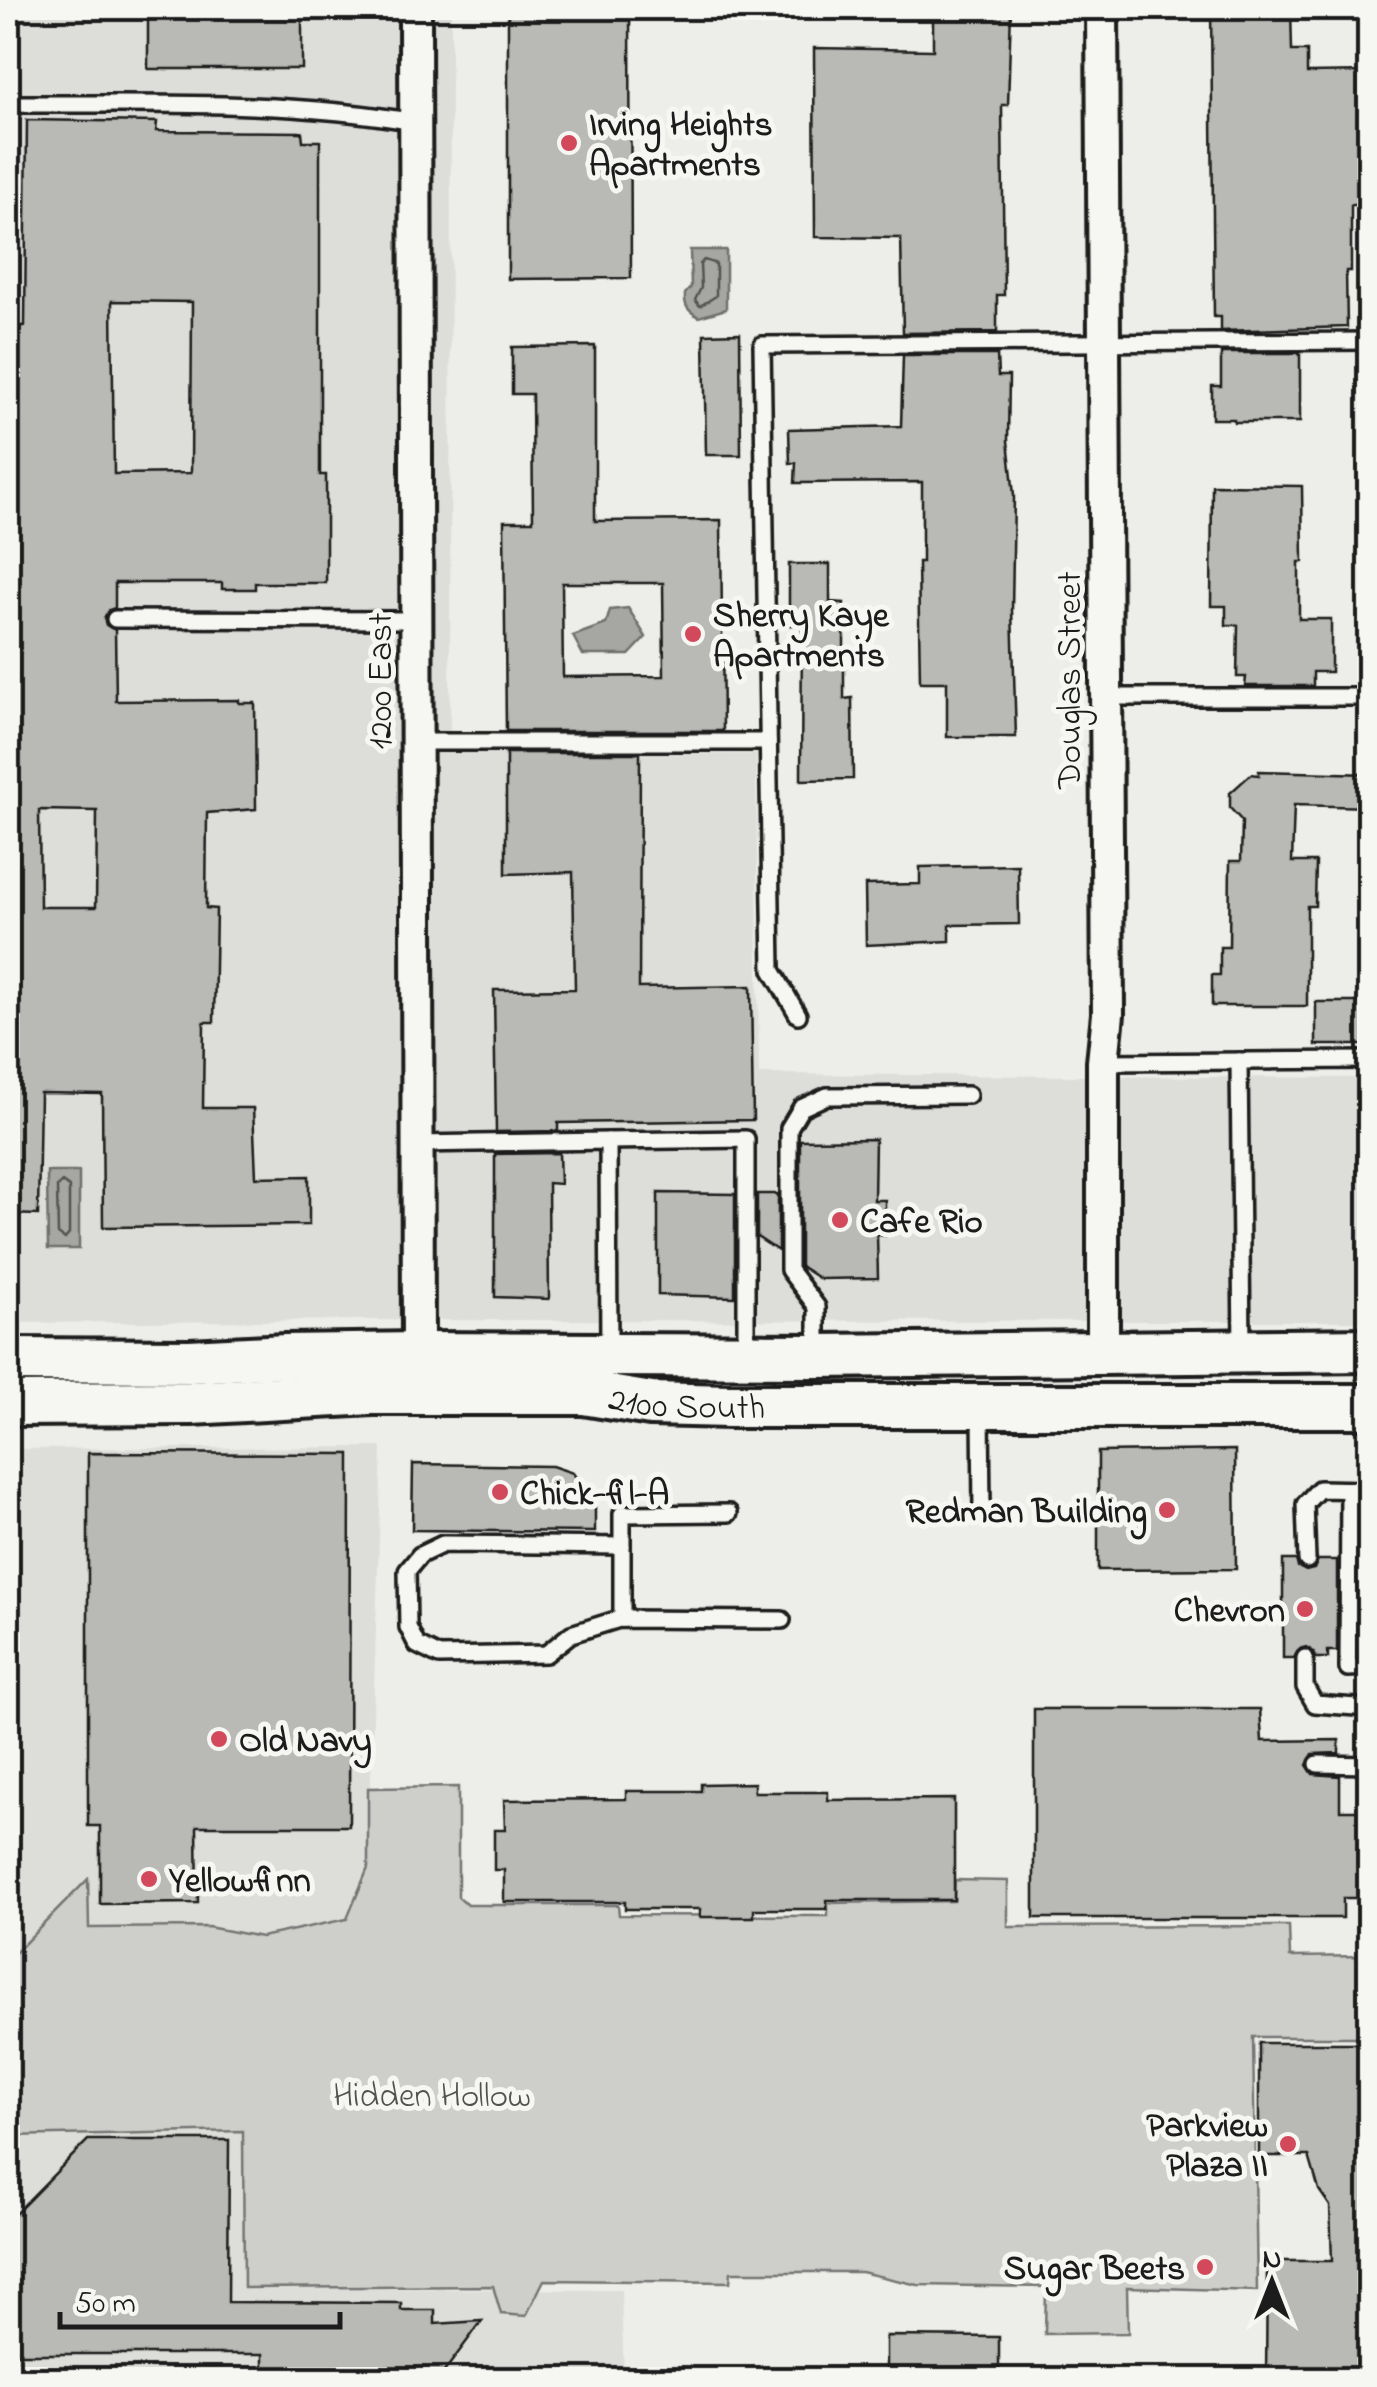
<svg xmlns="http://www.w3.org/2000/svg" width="1377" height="2387" font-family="'Indie Flower',sans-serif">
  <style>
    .built { fill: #ddddda }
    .green { fill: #cececb; stroke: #757574; stroke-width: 2.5 }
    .water { fill: #a6a6a3; stroke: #6f6f6d; stroke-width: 2.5 }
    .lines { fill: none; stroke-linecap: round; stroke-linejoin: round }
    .shore { stroke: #535352; stroke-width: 2.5 }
    .building { fill: #b9b9b6; stroke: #1c1c1c; stroke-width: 2.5; fill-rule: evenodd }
    .lane-casing { stroke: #1c1c1c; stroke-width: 22 }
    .street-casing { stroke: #1c1c1c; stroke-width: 38 }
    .secondary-casing { stroke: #1c1c1c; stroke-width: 50 }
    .lane { stroke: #f6f6f2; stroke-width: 15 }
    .street { stroke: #f6f6f2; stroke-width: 30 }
    .secondary { stroke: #f6f6f2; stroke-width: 42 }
    .poi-dot { fill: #d1495b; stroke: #f6f6f2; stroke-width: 4 }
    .labels { text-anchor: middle; stroke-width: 10; stroke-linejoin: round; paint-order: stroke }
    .poi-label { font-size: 35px; font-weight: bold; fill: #1c1c1c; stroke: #f6f6f2; text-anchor: start }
    .street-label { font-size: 35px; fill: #1c1c1c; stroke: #f6f6f2 }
    .park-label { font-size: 35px; fill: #515151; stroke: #f6f6f2 }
  </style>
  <rect width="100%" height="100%" fill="#edede9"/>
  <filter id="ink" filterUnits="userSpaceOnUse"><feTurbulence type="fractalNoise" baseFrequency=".01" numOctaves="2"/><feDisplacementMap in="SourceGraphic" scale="20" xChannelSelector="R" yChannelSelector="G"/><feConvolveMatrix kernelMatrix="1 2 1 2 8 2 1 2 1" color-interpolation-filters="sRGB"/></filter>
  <g filter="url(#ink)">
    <g class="built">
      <polygon points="8,8 451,8 450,752 756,754 759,1074 1369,1078 1369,1321 374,1320 8,1323"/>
      <polygon points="382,1447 368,1868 347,1919 261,1937 208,1927 88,1928 87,1880 8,1959 8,1449"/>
      <polygon points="244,2131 245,2288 621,2290 624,2379 8,2379 8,2136"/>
    </g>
    <polygon class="green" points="458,1787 458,1897 467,1905 618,1905 619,1915 828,1916 828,1903 954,1901 955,1880 1008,1881 1008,1927 1289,1926 1290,1957 1369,1956 1369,2037 1253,2037 1257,2291 1127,2287 1128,2333 1045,2334 1046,2287 918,2285 861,2272 731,2272 730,2282 544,2280 526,2316 501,2314 493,2286 244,2288 243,2131 8,2136 8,1960 88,1879 89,1928 208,1927 261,1937 347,1919 368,1868 368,1788"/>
    <g class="water">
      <path d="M690,250H726V309L699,317C688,311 684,306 685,294L691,287Z"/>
      <polygon points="628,608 646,637 629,655 583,655 573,636 606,624 610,610"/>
      <polygon points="47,1172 79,1172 79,1249 48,1249"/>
    </g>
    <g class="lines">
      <g class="shore">
        <polygon points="704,260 716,264 716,296 700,306 695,300 701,288 700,264"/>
        <polygon points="62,1182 69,1187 69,1234 65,1239 58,1234 57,1187"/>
      </g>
    </g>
    <g class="building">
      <rect x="148" y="8" width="154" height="61"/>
      <polygon points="508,8 630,8 631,278 508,279"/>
      <polygon points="933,8 1011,8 1008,105 1002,105 1004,295 997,295 997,332 903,333 901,238 815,237 814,48 933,50"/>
      <polygon points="1211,8 1291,8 1292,51 1307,51 1307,73 1370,72 1370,109 1364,110 1361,169 1368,169 1367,205 1351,205 1351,271 1346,271 1347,327 1221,331 1221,317 1214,317"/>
      <path d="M27,120L157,122L156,131L302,132L303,141H320V475H326V583H255V589H222V583H115V608L109,610L104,618L106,625L115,630L116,701L239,700V703H255L256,809L207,813L206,908L216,909L214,1022H204L203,1108H253L256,1177L309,1176V1225L103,1227L102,1094L40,1093L38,1215L8,1214V326H25ZM112,301L192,302L191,473L114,474ZM39,810L97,811L96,907H40Z"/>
      <polygon points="740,333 741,455 706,455 704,334"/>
      <path d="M595,346V521L721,520L723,731H506L504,521H533L532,394H512V347ZM562,583H663L664,676L563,677Z"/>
      <polygon points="1221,353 1300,353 1300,422 1234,422 1234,419 1212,419 1212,386 1221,386"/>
      <polygon points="903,355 997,355 998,376 1009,376 1008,441 1014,495 1012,610 1016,737 947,737 947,682 920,682 918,562 922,562 922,482 795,483 796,463 790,463 789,429 901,426"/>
      <polygon points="1212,485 1302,486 1303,562 1299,562 1299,619 1331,619 1331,672 1313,672 1313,686 1245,686 1246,677 1237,677 1238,625 1226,625 1226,606 1211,606"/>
      <polygon points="789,564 830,564 830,602 844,603 844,699 852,698 853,779 801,780 802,625 789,625"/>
      <polygon points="506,753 640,753 639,988 751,986 753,1120 558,1123 558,1131 496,1132 494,990 575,989 573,872 506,874"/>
      <polygon points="1259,771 1370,774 1370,807 1294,805 1292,862 1316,862 1315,906 1307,906 1307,1006 1212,1006 1212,975 1220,975 1220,947 1229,947 1230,861 1241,861 1242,821 1230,808 1230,793 1251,774 1259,775"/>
      <polygon points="1018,865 1019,924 950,925 950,941 866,945 865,885 920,884 920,867"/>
      <rect x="1316" y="1002" width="54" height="43"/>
      <polygon points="875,1139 874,1200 885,1200 885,1236 877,1234 878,1278 820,1279 800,1266 800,1140"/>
      <polygon points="559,1153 560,1184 548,1183 549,1299 495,1297 495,1154"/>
      <polygon points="658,1193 735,1194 735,1297 658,1295"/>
      <polygon points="757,1194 778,1194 778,1251 757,1237"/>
      <polygon points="1235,1450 1236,1569 1098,1570 1098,1452"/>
      <polygon points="88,1453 350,1454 349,1826 197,1826 198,1903 100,1904 100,1826 88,1826"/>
      <polygon points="413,1464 552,1466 573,1473 595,1506 595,1532 412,1530"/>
      <polygon points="1283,1560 1296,1560 1298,1567 1306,1571 1314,1569 1318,1560 1337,1560 1337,1651 1328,1651 1328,1658 1316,1658 1314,1652 1306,1647 1299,1649 1294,1658 1283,1658"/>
      <polygon points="1360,1560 1370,1560 1370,1651 1359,1651"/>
      <polygon points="1034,1709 1260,1709 1262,1741 1339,1740 1339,1753 1313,1754 1307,1765 1313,1774 1340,1776 1340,1810 1370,1810 1370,1898 1343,1898 1343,1918 1034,1918"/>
      <polygon points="754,1783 754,1792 828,1792 828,1800 954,1799 954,1900 827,1900 827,1909 754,1909 754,1917 700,1917 700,1909 625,1909 625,1902 504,1902 504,1870 494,1870 494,1830 505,1830 504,1800 626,1799 626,1791 701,1791 701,1784"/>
      <polygon points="1259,2043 1370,2043 1370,2261 1364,2261 1364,2380 1266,2380 1267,2261 1332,2261 1330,2206 1319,2190 1309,2156 1259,2156"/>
      <polygon points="88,2140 229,2140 228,2302 401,2303 401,2310 435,2310 435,2324 482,2321 438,2380 263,2380 263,2354 8,2354 8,2221"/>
      <polygon points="886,2336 999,2337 999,2380 886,2380"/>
    </g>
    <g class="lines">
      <defs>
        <g id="lane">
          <path d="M8,104C143,105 281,99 415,122"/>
          <polyline points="115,619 416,620"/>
          <polyline points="1106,697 1370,697"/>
          <polyline points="417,742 768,742"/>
          <polyline points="798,1015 772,970 762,345 1370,341"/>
          <polyline points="1239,1061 1242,1347"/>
          <polyline points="1103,1062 1370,1060"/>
          <polyline points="608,1141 746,1139 746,1351"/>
          <polyline points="417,1144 608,1141 609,1351"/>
          <polyline points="817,1352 817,1307 789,1270 789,1128 801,1108 827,1096 968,1095"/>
          <polyline points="981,1410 982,1512"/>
          <polyline points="1349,1490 1348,1668 1370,1667"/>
          <polyline points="622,1546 443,1544 420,1555 407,1571 408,1627 417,1645 439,1656 546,1654 571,1634 619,1619 782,1620"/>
          <polyline points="1307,1560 1305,1504 1319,1489 1370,1490"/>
          <polyline points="622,1619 622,1514 729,1513"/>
          <polyline points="1305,1658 1305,1687 1315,1704 1370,1708"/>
          <polyline points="1318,1764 1370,1765"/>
        </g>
        <g id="street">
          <polyline points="415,8 418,1354"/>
          <polyline points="1102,8 1108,1014 1103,1062 1103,1353"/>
        </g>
        <g id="secondary">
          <polyline points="8,1360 190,1361 286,1356 418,1354 817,1356 1370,1350"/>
          <path id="s1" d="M8,1404L191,1403L372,1393H584L651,1404L729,1406H1370"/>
        </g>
      </defs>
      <use href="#lane" class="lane-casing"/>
      <use href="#street" class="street-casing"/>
      <use href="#secondary" class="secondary-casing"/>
      <use href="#lane" class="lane"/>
      <use href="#street" class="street"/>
      <use href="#secondary" class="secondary"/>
    </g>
  </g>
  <g class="poi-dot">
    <circle cx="569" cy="143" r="10"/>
    <circle cx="693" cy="634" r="10"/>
    <circle cx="840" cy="1220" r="10"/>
    <circle cx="500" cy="1492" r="10"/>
    <circle cx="1167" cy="1510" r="10"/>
    <circle cx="1305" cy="1609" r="10"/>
    <circle cx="219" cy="1739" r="10"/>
    <circle cx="149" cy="1879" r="10"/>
    <circle cx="1288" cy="2144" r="10"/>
    <circle cx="1205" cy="2267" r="10"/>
  </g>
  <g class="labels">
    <g class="poi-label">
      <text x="589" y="135">Irving Heights<tspan x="589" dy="40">Apartments</tspan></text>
      <text x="713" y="626">Sherry Kaye<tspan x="713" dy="40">Apartments</tspan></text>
      <text x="860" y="1232">Cafe Rio</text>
      <text x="520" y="1504">Chick-fil-A</text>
      <text x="1147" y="1522" text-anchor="end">Redman Building</text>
      <text x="1285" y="1621" text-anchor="end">Chevron</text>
      <text x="239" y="1751">Old Navy</text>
      <text x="169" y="1891">Yellowfinn</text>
      <text x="1268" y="2136" text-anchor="end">Parkview<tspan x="1268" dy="40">Plaza II</tspan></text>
      <text x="1185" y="2279" text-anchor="end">Sugar Beets</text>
    </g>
    <g class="street-label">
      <text transform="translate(1068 680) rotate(-90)" y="12">Douglas Street</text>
      <text transform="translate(379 681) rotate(-90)" y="12">1200 East</text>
      <text dy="12" stroke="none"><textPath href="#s1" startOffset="680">2100 South</textPath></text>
    </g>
    <g class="park-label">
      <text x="432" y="2106">Hidden Hollow</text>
    </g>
  </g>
  <rect width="1377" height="2387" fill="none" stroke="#f6f6f2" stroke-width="40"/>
  <rect x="20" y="20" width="1337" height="2347" fill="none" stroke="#1c1c1c" stroke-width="4" filter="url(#ink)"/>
  <g transform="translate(1272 2282)" stroke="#f6f6f2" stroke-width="8" paint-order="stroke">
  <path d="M0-8L18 38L0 25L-18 38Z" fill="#1c1c1c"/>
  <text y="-15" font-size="28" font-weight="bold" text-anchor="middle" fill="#1c1c1c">N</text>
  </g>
  <path d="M60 2312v15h280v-15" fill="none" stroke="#1c1c1c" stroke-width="5"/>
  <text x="75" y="2312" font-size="30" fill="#1c1c1c" stroke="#f6f6f2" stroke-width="8" paint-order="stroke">50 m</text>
</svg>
